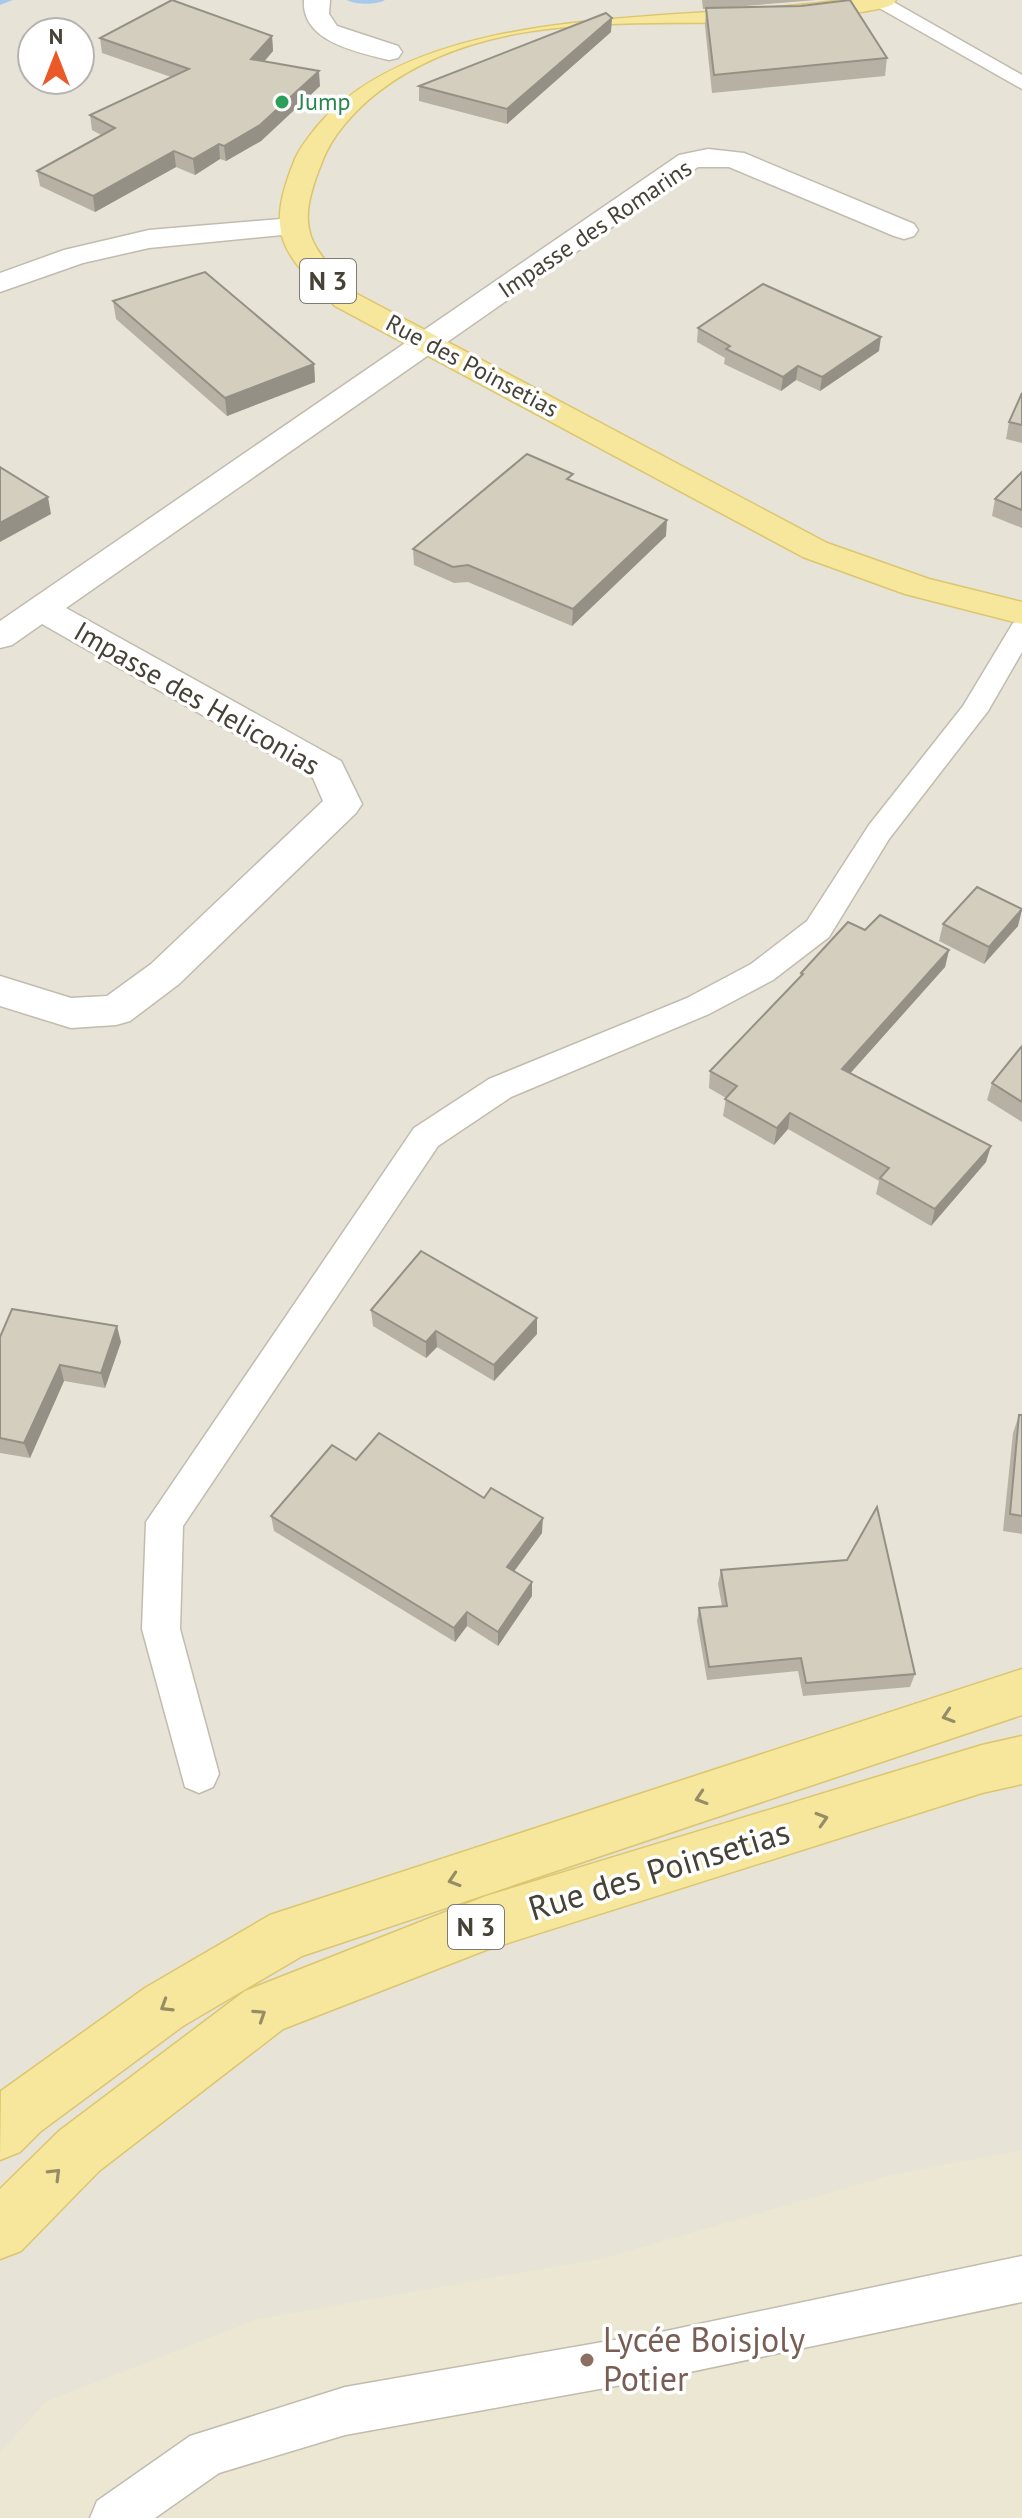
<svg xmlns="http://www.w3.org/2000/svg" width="1022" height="2518" font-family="'PT Sans',sans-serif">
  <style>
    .residential { fill: #e7e3d7; fill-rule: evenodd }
    .education { fill: #ebe7d3 }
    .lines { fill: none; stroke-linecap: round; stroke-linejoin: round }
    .stream { fill: #a9c9ec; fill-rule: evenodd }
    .service-casing { stroke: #c1bcae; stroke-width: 3 }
    .minor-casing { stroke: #c1bcae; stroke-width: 3 }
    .primary-casing { stroke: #dcc66d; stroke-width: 3 }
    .service { fill: #fff; fill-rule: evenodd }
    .minor { fill: #fff; fill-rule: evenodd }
    .primary { fill: #f7e79d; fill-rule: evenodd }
    .wall { fill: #b6b1a3 }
    .shaded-wall { fill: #949085 }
    .building { fill: #d4cebe; stroke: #949085; stroke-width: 2 }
    .oneway { stroke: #968c65 }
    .leisure-dot { fill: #2e9e5b; stroke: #fff; stroke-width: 3 }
    .education-dot { fill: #8d6e63; stroke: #fff; stroke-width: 3 }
    .labels { text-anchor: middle; stroke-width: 7; stroke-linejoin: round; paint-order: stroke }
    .far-leisure-label { font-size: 24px; fill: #27864d; stroke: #fff; text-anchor: start }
    .far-street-label { font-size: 24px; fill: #464237; stroke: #fff }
    .shield { fill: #fff; stroke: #7e7b73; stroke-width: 2 }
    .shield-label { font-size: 26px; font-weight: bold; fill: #464237 }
    .street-label { font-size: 28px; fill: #464237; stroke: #fff }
    .near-street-label { font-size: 34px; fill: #464237; stroke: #fff }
    .near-education-label { font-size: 34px; fill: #785e54; stroke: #fff; text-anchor: start }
  </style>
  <rect width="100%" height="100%" fill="#f3f1e8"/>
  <path class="residential" d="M0,0H1022V2518H0ZM32,32H80V80H32Z"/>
  <polygon class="education" points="1022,2150 1022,2518 0,2518 0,2452 47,2401 258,2319 604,2258 891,2175"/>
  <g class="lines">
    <g class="stream">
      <polygon points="0,0 13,0 0,5"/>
      <path d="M347,0H385C377,5 355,5 347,0Z"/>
    </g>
    <defs>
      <g id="service">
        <polygon points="890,0 1022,75 1022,89 867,1"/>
        <polygon points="1022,620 1022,652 988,711 889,839 829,937 773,980 709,1014 511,1097 438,1146 183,1526 180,1629 219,1774 213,1787 199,1793 185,1787 142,1629 146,1522 414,1128 489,1079 687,998 751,964 807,921 869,825 963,706 1013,623"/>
        <polygon points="1022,2256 1022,2302 666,2377 345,2435 219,2473 155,2518 90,2518 97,2501 190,2436 345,2387 666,2331"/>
      </g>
      <g id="minor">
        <path d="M304,0H330L329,14L337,26L398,46L402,52L398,58L389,60C356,52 301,41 304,0Z"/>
        <polygon points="708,149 744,153 914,224 918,230 914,236 904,239 894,236 729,167 698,167 66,608 341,761 362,804 356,813 179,984 130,1021 116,1025 71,1028 0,1006 0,976 71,998 107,996 151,964 323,801 313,778 42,624 12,645 0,648 0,621 679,155"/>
        <polygon points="293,218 303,221 307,227 303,233 149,248 83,263 0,292 0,273 64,250 149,230"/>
      </g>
      <g id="primary">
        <path d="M843,0H896L892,5L883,8C851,14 820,20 787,21C651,28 492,4 378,92C355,110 332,135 322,162C294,231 308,245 357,294L827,543L929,579L1022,602V624L905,594L803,557L335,306C282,252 264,235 295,159C301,146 310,135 319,124C430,0 680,24 843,0Z"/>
        <polygon points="1022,1669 1022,1715 302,1956 183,2026 41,2131 20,2152 0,2160 1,2091 145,1988 270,1915"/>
        <polygon points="1022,1736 1022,1784 982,1793 486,1950 283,2029 99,2171 21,2251 0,2259 0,2189 59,2131 245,1991 486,1896 982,1745"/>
      </g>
    </defs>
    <use href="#service" class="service-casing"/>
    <use href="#minor" class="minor-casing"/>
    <use href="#primary" class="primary-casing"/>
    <use href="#service" class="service"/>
    <use href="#minor" class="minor"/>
    <use href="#primary" class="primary"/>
  </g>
  <g class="wall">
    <polygon points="702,0 816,0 721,8 887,58 885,76 712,93 705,26 706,9 703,9"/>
    <polygon points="611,32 507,124 419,101 419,86"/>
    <polygon points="272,36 273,51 264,62 320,86 261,141 226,161 220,159 195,175 176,167 95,212 40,186 37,171 101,135 92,130 90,115 171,77 102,53 100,38"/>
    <polygon points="113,301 314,364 315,382 227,416 116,319"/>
    <polygon points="698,328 879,351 820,391 796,380 781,391 724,364 725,358 697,342"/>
    <polygon points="1022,393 1022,443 1006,439 1009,422"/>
    <polygon points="1022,472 1022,528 992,516 995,499"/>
    <polygon points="573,482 666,536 572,626 468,582 454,583 414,565 413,549"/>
    <polygon points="943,924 1018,926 984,964 939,941"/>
    <polygon points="865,930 949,950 945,967 850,1073 986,1162 931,1226 876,1194 879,1181 788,1129 774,1145 723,1116 726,1098 709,1088 710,1071 800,977 801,973"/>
    <polygon points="1022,1046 1022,1122 987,1100 992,1083"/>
    <polygon points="371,1310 537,1318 537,1334 494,1381 437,1347 426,1358 373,1326"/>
    <polygon points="0,1337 121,1342 105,1388 64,1381 30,1458 0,1453"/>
    <polygon points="1019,1415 1022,1415 1022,1534 1003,1531 1013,1433"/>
    <polygon points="356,1460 542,1533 514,1571 532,1596 498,1646 467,1626 455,1642 274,1531 271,1516"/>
    <polygon points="721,1570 915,1674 910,1687 803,1696 798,1671 707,1680 697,1621 699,1608 722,1606 718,1584"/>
  </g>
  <g class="shaded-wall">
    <polygon points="612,18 611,32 507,124 507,109"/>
    <polygon points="272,36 273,51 252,75 251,59"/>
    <polygon points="319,71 320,86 261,141 226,161 224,146"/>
    <polygon points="219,144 220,159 195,175 193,159"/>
    <polygon points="174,151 176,167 95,212 93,196"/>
    <polygon points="881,337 879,351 820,391 822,377"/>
    <polygon points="314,364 315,382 227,416 225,398"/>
    <polygon points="798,366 796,380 781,391 783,377"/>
    <polygon points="48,497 51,514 0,542 0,523"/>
    <polygon points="667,520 666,536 572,626 573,609"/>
    <polygon points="1022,910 1018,926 984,964 989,947"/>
    <polygon points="949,950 945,967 839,1086 842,1069"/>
    <polygon points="790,1113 788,1129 774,1145 777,1128"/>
    <polygon points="991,1146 986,1162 931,1226 935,1209"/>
    <polygon points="537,1318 537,1334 494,1381 494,1365"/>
    <polygon points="117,1326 121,1342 105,1388 101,1373"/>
    <polygon points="436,1331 437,1347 426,1358 426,1342"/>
    <polygon points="60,1365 64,1381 30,1458 24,1443"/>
    <polygon points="543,1518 542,1533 507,1581 507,1567"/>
    <polygon points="532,1582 532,1596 498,1646 498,1632"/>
    <polygon points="467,1612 467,1626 455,1642 454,1628"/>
  </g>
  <g class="building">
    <polygon points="172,0 272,36 251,59 319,71 260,125 224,146 219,144 193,159 174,151 93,196 37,171 115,128 90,115 189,69 100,38"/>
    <polygon points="850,0 887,58 714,75 706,8 801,6"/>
    <polygon points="606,13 612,18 507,109 419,86"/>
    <polygon points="205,272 314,364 225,398 113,301"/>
    <polygon points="763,284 881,337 822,377 798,366 783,377 726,349 730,346 698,328"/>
    <polygon points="1022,393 1022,425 1009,422"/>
    <polygon points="527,454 573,474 567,479 667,520 573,609 468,565 453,567 413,549"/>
    <polygon points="0,467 48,497 0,523"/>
    <polygon points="1022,472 1022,510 995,499"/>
    <polygon points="977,887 1022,909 989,947 943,924"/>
    <polygon points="880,915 949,950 842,1069 991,1146 935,1209 880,1178 889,1168 790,1113 777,1128 725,1099 737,1086 710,1071 803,974 801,973 848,922 865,930"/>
    <polygon points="1022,1046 1022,1102 992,1083"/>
    <polygon points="421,1251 537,1318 494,1365 436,1331 426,1342 371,1310"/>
    <polygon points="12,1309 117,1326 101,1373 60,1365 24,1443 0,1438 0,1337"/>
    <polygon points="1019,1415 1022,1415 1022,1516 1010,1514"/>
    <polygon points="379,1433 484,1498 491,1488 543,1518 507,1567 532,1582 498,1632 467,1612 454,1628 271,1516 332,1445 356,1460"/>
    <polygon points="877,1507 915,1674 806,1683 801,1658 709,1667 699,1608 727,1606 721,1570 847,1560"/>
  </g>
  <defs><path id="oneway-chevron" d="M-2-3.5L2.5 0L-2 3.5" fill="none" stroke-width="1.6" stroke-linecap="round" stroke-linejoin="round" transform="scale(2)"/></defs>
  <g class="oneway">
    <use href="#oneway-chevron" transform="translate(948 1716) rotate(162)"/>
    <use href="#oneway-chevron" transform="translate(701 1798) rotate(162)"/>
    <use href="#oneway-chevron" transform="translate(822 1819) rotate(-17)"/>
    <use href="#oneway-chevron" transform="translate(454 1880) rotate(162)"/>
    <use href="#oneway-chevron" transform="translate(166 2006) rotate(148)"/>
    <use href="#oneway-chevron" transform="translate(260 2015) rotate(-33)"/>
    <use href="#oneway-chevron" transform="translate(55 2174) rotate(-45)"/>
  </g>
  <circle class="leisure-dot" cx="282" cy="102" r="8"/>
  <circle class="education-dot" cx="587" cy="2360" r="8"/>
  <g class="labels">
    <g class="far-leisure-label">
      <text x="298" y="110">Jump</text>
    </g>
    <g class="far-street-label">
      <text transform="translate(595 229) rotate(-34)" y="8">Impasse des Romarins</text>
      <text transform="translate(472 366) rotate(28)" y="8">Rue des Poinsetias</text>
    </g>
    <g class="shield">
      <rect x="300" y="259" width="56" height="44" rx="6"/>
      <rect x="448" y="1905" width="56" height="44" rx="6"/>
    </g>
    <g class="shield-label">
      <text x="328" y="290">N 3</text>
      <text x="476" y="1936">N 3</text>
    </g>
    <g class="street-label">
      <text transform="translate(197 698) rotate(30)" y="10">Impasse des Heliconias</text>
    </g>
    <g class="near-street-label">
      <text transform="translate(659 1870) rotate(-17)" y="12">Rue des Poinsetias</text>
    </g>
    <g class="near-education-label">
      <text x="603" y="2352">Lycée Boisjoly<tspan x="603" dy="39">Potier</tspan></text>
    </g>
  </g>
  <g transform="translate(56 56)"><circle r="38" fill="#ffffff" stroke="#b5b3af" stroke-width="2"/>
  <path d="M0-6L14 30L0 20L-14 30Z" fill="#eb5927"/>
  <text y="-12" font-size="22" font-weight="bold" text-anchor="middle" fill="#464237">N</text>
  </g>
</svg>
